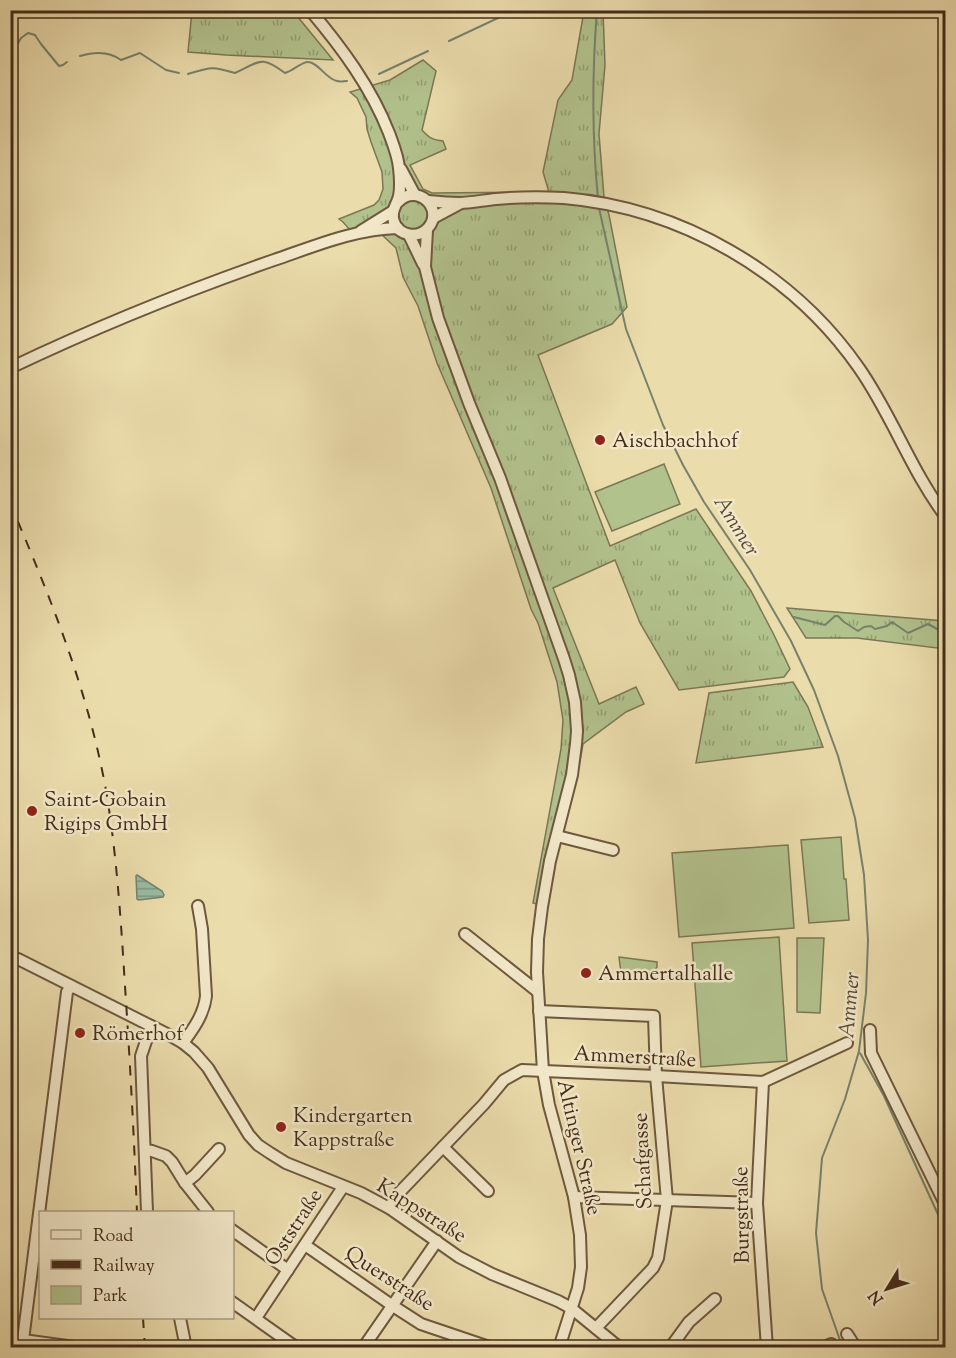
<svg xmlns="http://www.w3.org/2000/svg" width="956" height="1358" font-family="'Sorts Mill Goudy',serif">
  <style>
    .grass { fill: url(#grass-tufts); stroke: #7c7754; stroke-width: 1.5 }
    .park { fill: #b2c28d; stroke: #7c7754; stroke-width: 1.5 }
    .water { fill: url(#water-rules); stroke: #77826d; stroke-width: 1.5 }
    .lines { fill: none; stroke-linecap: round; stroke-linejoin: round }
    .stream { stroke: #77826d; stroke-width: 2 }
    .minor-casing { stroke: #6e583e; stroke-width: 14 }
    .minor { stroke: #f2e8c9; stroke-width: 10 }
    .rail { stroke: #452c1a; stroke-width: 2; stroke-dasharray: 10 10; stroke-linecap: butt }
    .poi-dot { fill: #8f2418; stroke: #f2e8c9; stroke-width: 2 }
    .labels { text-anchor: middle; stroke-width: 5; stroke-linejoin: round; paint-order: stroke }
    .poi-label { font-size: 21px; fill: #452c1a; stroke: #f2e8c9; text-anchor: start }
    .street-label { font-size: 21px; fill: #452c1a; stroke: #f2e8c9 }
    .water-label { font-size: 22px; font-style: italic; fill: #564936; stroke: #f2e8c9 }
  </style>
  <defs>
    <pattern id="grass-tufts" width="24" height="20" patternUnits="userSpaceOnUse" patternTransform="scale(1.5)"><rect width="24" height="20" fill="#b2c28d"/><path d="M3 7l-1-3M5 7V3M7 7l1-3M15 17l-1-3M17 17v-4M19 17l1-3" fill="none" stroke="#939e72"/></pattern>
    <pattern id="water-rules" width="6" height="5" patternUnits="userSpaceOnUse" patternTransform="scale(1.5)"><rect width="6" height="5" fill="#99bca5"/><path d="M0 2.5h6" fill="none" stroke="#7f9986"/></pattern>
  </defs>
  <rect width="100%" height="100%" fill="#ebdcac"/>
  <filter id="stains"><feTurbulence type="fractalNoise" baseFrequency=".00333" numOctaves="4"/><feColorMatrix values="0 0 0 0 .2 0 0 0 0 .09 0 0 0 0 .02 0 0 0 .5 -.17"/></filter>
  <radialGradient id="worn" r=".72"><stop offset=".6" stop-color="#630" stop-opacity="0"/><stop offset="1" stop-color="#630" stop-opacity=".3"/></radialGradient>
  <g class="grass">
    <polygon points="192,11 293,11 333,60 226,55 188,52"/>
    <path d="M584,11H603L605,65L599,134L604,197L609,215L627,307L612,324L538,355L610,546L696,509L751,591L774,635L790,669L784,677L679,690L640,623L615,560L553,588L599,704L636,687L644,704L626,712L583,744L580,761L559,844L544,906L533,903L561,749L563,720L557,682L538,623L531,609L491,488L437,363L418,306L403,277L396,248L381,234L357,238L343,222L339,219L374,205L379,200L383,189L382,172L371,142L367,129L366,117L357,98L350,92L390,80L423,60L436,71L422,130C429,138 433,140 443,141L446,149L410,165L423,189L432,193L549,192L543,172L558,100L572,80Z"/>
    <polygon points="787,608 945,621 945,649 857,638 806,638"/>
    <polygon points="793,682 808,707 823,747 696,763 709,693"/>
  </g>
  <g class="park">
    <polygon points="664,464 680,504 612,531 595,492"/>
    <polygon points="841,837 844,879 846,879 849,920 809,923 801,840"/>
    <polygon points="788,845 794,928 679,937 672,853"/>
    <polygon points="779,937 787,1061 701,1067 692,943"/>
    <polygon points="797,938 824,938 820,1013 797,1012"/>
    <polygon points="619,957 657,962 657,967 653,972 621,973"/>
  </g>
  <polygon class="water" points="137,875 162,891 164,895 163,897 139,900 137,899 136,876"/>
  <g class="lines">
    <g class="stream">
      <path d="M597,10C592,73 592,137 598,199"/>
      <polyline points="449,41 515,10"/>
      <path d="M80,56C93,52 109,51 121,60L140,53L166,70L179,73"/>
      <polyline points="10,57 21,38 28,33 35,35 41,44 59,66 63,65 67,62"/>
      <path d="M188,74C211,67 212,66 235,73C261,61 261,55 285,73C293,71 301,62 308,62C318,62 326,79 337,81C340,82 344,81 347,81"/>
      <polyline points="379,74 428,51"/>
      <polyline points="599,208 626,329 663,425 683,465 704,502 750,570 791,641 814,690 838,756 855,818 864,875 868,940 866,993 859,1051 845,1099 822,1158 816,1233 822,1289 841,1343 845,1348"/>
      <polyline points="794,617 825,625 835,616 838,616 844,622 858,631 864,627 871,626 875,629 887,626 892,622 908,633 928,624 939,630 946,636"/>
      <polyline points="860,1053 884,1096 946,1232"/>
    </g>
    <defs>
      <g id="minor">
        <path d="M310,10C342,48 371,87 389,133C393,144 398,156 399,168C400,177 401,187 399,196C397,205 390,211 394,222C399,236 418,239 428,228C445,209 417,182 398,202"/>
        <polyline points="401,169 415,195"/>
        <path d="M428,201C438,202 449,203 459,203C471,203 484,200 496,199C518,197 541,197 564,198C681,208 792,272 859,368C892,415 911,471 946,517"/>
        <polyline points="433,218 461,203"/>
        <polyline points="427,230 425,267 438,318 469,403 500,478 564,659 569,675 575,702 577,731 576,744 572,775 550,861 542,907 538,939 537,972 543,1071 549,1105 574,1197 580,1235 581,1267 578,1288 559,1348"/>
        <polyline points="361,231 393,211"/>
        <polyline points="409,235 423,264"/>
        <path d="M10,368C96,327 185,291 274,260C315,246 355,229 398,228"/>
        <polyline points="557,836 613,850"/>
        <polyline points="465,934 537,991"/>
        <polyline points="10,957 18,959 169,1035 183,1043 194,1052 208,1068 249,1135 258,1145 270,1153 286,1163 361,1193 389,1208 459,1257 492,1274 558,1301 571,1308 620,1348"/>
        <polyline points="539,1011 654,1016 656,1076 667,1200 658,1258 653,1268 596,1328"/>
        <polyline points="870,1030 871,1053 946,1206"/>
        <path d="M183,1043C194,1028 204,1014 206,996L202,929L198,906"/>
        <polyline points="763,1082 757,1203 767,1348"/>
        <polyline points="443,1147 488,1191"/>
        <polyline points="145,1150 152,1151 166,1156 172,1162 185,1183 208,1212"/>
        <polyline points="185,1183 195,1175 219,1149"/>
        <polyline points="574,1197 757,1203"/>
        <polyline points="389,1208 396,1196 484,1104 504,1080 522,1070 656,1076 763,1082 847,1043"/>
        <polyline points="147,1212 141,1056 151,1026"/>
        <polyline points="232,1230 288,1270"/>
        <polyline points="305,1245 393,1306 421,1324 492,1348"/>
        <polyline points="232,1302 297,1348"/>
        <polyline points="180,1318 186,1348"/>
        <polyline points="256,1318 343,1187"/>
        <polyline points="847,1334 856,1348"/>
        <polyline points="23,1340 82,1348"/>
        <polyline points="22,1348 67,992 71,986"/>
        <polyline points="363,1348 437,1241"/>
        <polyline points="670,1348 689,1322 715,1299"/>
        <polyline points="823,1348 831,1344"/>
      </g>
    </defs>
    <use href="#minor" class="minor-casing"/>
    <use href="#minor" class="minor"/>
    <g class="rail">
      <path d="M10,503C51,599 89,692 107,796C117,859 121,922 125,986C130,1061 134,1137 137,1212"/>
      <polyline points="143,1318 145,1348"/>
    </g>
  </g>
  <g class="poi-dot">
    <circle cx="600" cy="440" r="6"/>
    <circle cx="32" cy="811" r="6"/>
    <circle cx="586" cy="973" r="6"/>
    <circle cx="80" cy="1033" r="6"/>
    <circle cx="281" cy="1127" r="6"/>
  </g>
  <g class="labels">
    <g class="poi-label">
      <text x="612" y="447">Aischbachhof</text>
      <text x="44" y="806">Saint-Gobain<tspan x="44" dy="24">Rigips GmbH</tspan></text>
      <text x="598" y="980">Ammertalhalle</text>
      <text x="92" y="1040">Römerhof</text>
      <text x="293" y="1122">Kindergarten<tspan x="293" dy="24">Kappstraße</tspan></text>
    </g>
    <g class="street-label">
      <text transform="translate(635 1056) rotate(3)" y="7">Ammerstraße</text>
      <text transform="translate(580 1147) rotate(77)" y="7">Altinger Straße</text>
      <text transform="translate(642 1161) rotate(-93)" y="7">Schafgasse</text>
      <text transform="translate(422 1210) rotate(32)" y="7">Kappstraße</text>
      <text transform="translate(741 1215) rotate(-91)" y="7">Burgstraße</text>
      <text transform="translate(293 1227) rotate(-57)" y="7">Oststraße</text>
      <text transform="translate(390 1278) rotate(33)" y="7">Querstraße</text>
    </g>
    <g class="water-label">
      <text transform="translate(738 525) rotate(58)" y="8">Ammer</text>
      <text transform="translate(848 1005) rotate(-85)" y="8">Ammer</text>
    </g>
  </g>
  <rect width="956" height="1358" fill="none" stroke="#ebdcac" stroke-width="36"/>
  <rect x="12" y="12" width="932" height="1334" fill="none" stroke="#452c1a" stroke-width="3"/>
  <rect x="18" y="18" width="920" height="1322" fill="none" stroke="#452c1a" stroke-width="1.5"/>
  <rect x="39" y="1211" width="195" height="108" fill="#f2e8c9" stroke="#ad9d83" stroke-width="1.5"/>
  <rect x="51" y="1230" width="30" height="9" fill="#f2e8c9" stroke="#ad9d83" stroke-width="1.5"/>
  <text x="93" y="1241" font-size="18" fill="#452c1a">Road</text>
  <rect x="51" y="1260" width="30" height="9" fill="#452c1a" stroke="#ad9d83" stroke-width="1.5"/>
  <text x="93" y="1271" font-size="18" fill="#452c1a">Railway</text>
  <rect x="51" y="1286" width="30" height="18" fill="#b2c28d" stroke="#ad9d83" stroke-width="1.5"/>
  <text x="93" y="1301" font-size="18" fill="#452c1a">Park</text>
  <g transform="translate(887 1289) rotate(232)" stroke="#f2e8c9" stroke-width="4.5" paint-order="stroke">
  <path d="M0-4.5L10 22L0 15L-10 22Z" fill="#452c1a"/>
  <text y="-9" font-size="16" font-weight="bold" text-anchor="middle" fill="#452c1a">N</text>
  </g>
  <rect width="100%" height="100%" filter="url(#stains)"/>
  <rect width="100%" height="100%" fill="url(#worn)"/>
</svg>
